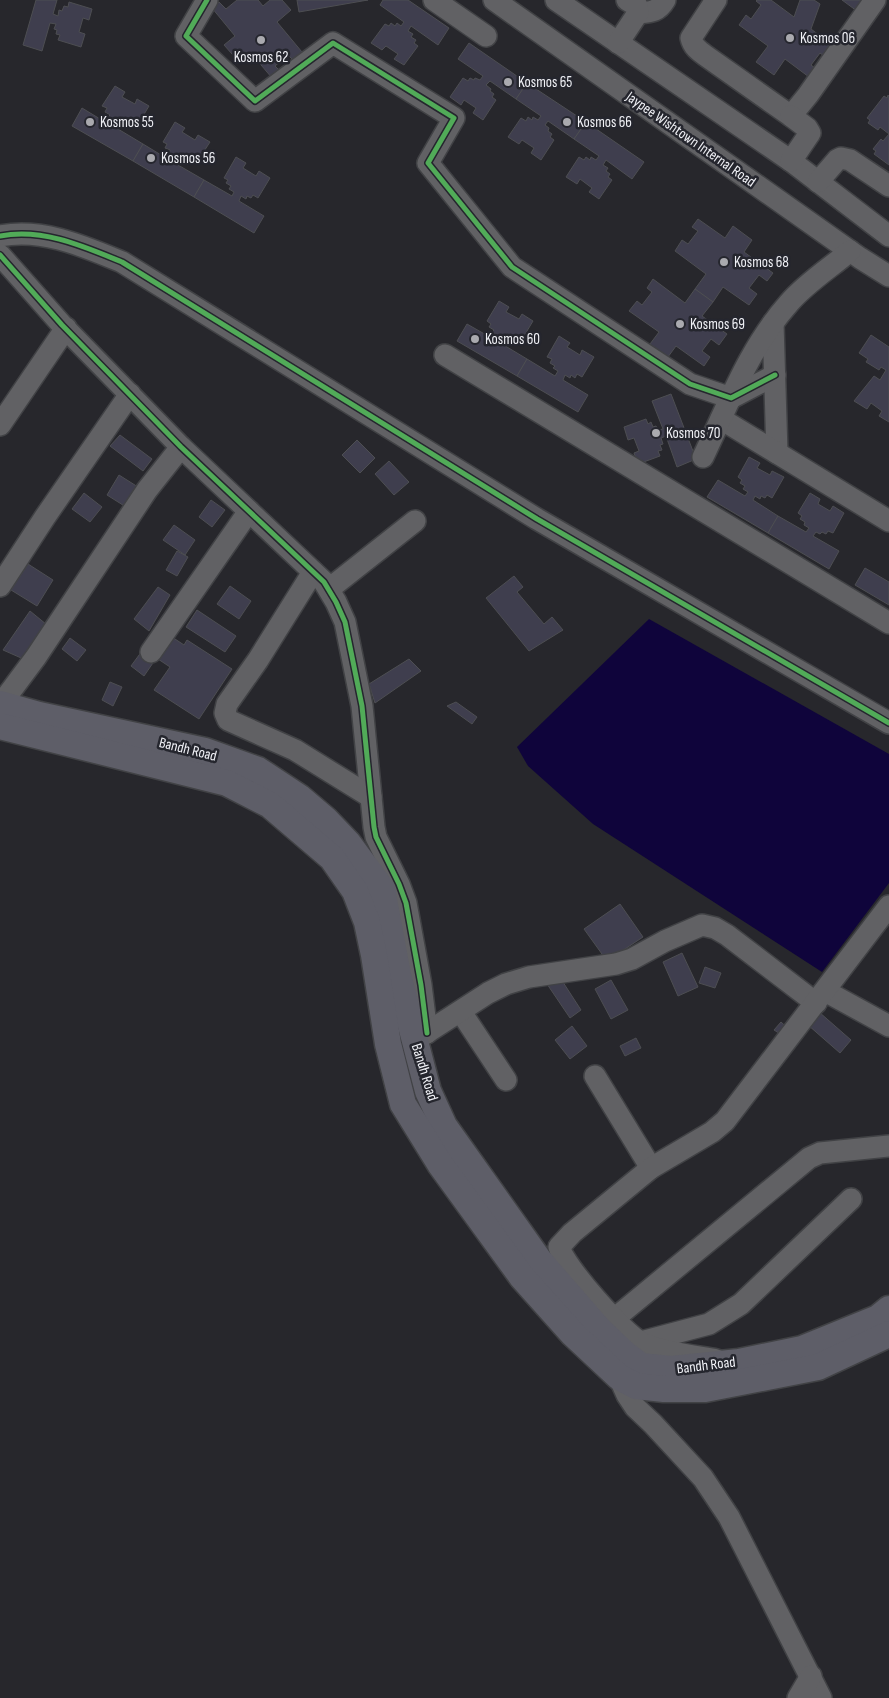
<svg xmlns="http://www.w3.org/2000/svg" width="889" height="1698" font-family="'Sofia Sans Condensed',sans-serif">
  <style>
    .water { fill: #0f043b }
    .building { fill: #3f3e4e; stroke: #4d4e52 }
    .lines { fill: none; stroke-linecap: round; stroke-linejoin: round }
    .minor-casing { stroke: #414245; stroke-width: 24 }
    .major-casing { stroke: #414245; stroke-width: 29 }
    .minor { stroke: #616164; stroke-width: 21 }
    .major { stroke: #5e5e68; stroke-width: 26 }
    .cycleway-casing { stroke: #25262e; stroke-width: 8 }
    .cycleway { stroke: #51ab58; stroke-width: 5 }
    .poi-dot { fill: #aaaaaf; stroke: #25262e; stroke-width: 2 }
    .labels { text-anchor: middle; stroke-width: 5; stroke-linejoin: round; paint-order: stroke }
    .poi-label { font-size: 15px; fill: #f0f1f6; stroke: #25262e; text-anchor: start }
    .street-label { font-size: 15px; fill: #f0f1f6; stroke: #25262e }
  </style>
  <rect width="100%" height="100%" fill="#27272c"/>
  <polygon class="water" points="649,619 889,754 889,883 822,972 593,824 528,766 517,747"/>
  <g class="building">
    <polygon points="36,0 57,0 53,14 58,16 59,10 62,11 64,6 68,7 69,2 92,9 89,20 83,18 79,32 85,34 81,47 58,40 60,35 56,34 57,30 54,29 56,24 50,23 42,51 23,45"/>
    <polygon points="237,0 258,0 263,6 270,0 282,0 291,10 277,22 302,52 293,60 288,55 275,66 280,71 272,78 251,53 240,63 224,45 235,36 212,8 219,2 226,9"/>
    <polygon points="297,0 368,0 299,12"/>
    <polygon points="383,0 408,0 449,28 438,45 411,26 408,31 413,34 411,37 416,40 414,43 418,46 404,65 394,59 398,54 386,46 382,50 371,43 385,24 389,26 391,23 395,26 397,23 401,26 404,22 380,5"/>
    <polygon points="757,0 771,0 794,17 800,0 814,0 820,4 811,29 836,48 828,59 820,53 811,65 819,71 813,80 785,59 774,75 756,62 768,46 739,25 746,15 751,19 761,5 756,1"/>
    <polygon points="842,0 866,0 861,14"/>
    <polygon points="469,43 527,83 516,99 490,81 486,85 491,89 490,91 494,94 492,97 496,100 483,120 473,113 476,108 464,100 461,105 450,97 463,78 468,81 470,78 474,80 475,78 480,80 483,76 458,59"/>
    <polygon points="527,83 586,122 574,139 548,121 545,125 549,128 548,131 552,134 550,137 554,140 541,160 531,153 534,148 522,140 519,144 508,137 521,118 526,121 528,117 532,120 533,117 538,120 541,116 516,99"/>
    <polygon points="115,86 125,92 122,97 135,104 137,99 149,106 137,126 132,123 130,127 126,125 125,127 120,125 118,129 143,144 133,161 72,126 82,108 110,125 113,120 108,117 110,115 105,112 107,108 102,106"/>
    <polygon points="888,95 889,96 889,165 874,154 876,151 873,149 881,139 883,141 889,134 880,127 878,130 868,123 870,120 867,118 884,96 887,98"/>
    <polygon points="175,122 185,128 182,132 195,140 198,135 210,142 197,162 193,159 191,163 187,160 185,163 181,160 178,165 204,180 194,197 133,161 143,144 171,161 174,156 169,153 170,150 165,148 167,144 163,142"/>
    <polygon points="586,122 644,162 632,179 606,160 603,165 608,168 606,171 610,174 608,177 612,180 599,199 589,192 592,188 580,179 577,184 566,177 579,157 584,160 586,157 590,160 591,157 596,160 599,156 574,139"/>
    <polygon points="236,157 246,163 243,168 256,176 259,171 270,178 258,198 253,195 251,198 247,196 246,199 241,196 239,201 264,216 254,233 194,197 204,180 232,196 234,192 229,189 231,186 226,183 228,180 224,178"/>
    <polygon points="698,219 725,238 733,226 752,240 744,252 773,273 767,281 759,275 749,288 757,294 749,305 723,287 713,302 695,289 706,274 675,251 682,240 688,244 698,231 692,227"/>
    <polygon points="653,279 685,303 695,289 713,302 702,316 727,334 719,345 711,339 702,351 710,357 704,366 676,346 665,361 647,348 659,332 629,311 637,301 642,305 652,292 647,288"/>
    <polygon points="499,301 509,307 506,312 519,319 522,314 533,321 521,341 517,339 514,342 511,340 509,342 505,340 502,344 527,359 517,376 457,341 467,324 495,340 497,335 492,332 494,330 489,327 491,324 487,321"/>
    <polygon points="871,335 889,347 889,422 879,416 882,411 871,403 867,409 854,401 874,376 880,380 886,370 881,367 879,370 866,362 868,359 859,353"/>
    <polygon points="559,336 570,343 567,347 580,355 582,350 594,357 582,377 577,374 575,378 571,375 570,378 565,375 563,380 588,395 578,412 517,376 527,359 555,376 558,371 553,368 555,366 550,363 552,359 547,357"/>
    <polygon points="671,394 696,459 677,467 666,436 661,438 663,444 660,445 662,450 658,451 660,456 638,464 634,453 639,451 634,438 628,440 624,427 646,419 648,424 651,422 653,427 656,426 658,430 663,429 652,401"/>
    <polygon points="120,435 152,459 143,471 110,446"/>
    <polygon points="357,440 375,458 360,473 342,455"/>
    <polygon points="749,457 760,463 757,468 770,475 772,471 784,477 772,498 767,495 765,498 761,496 760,499 755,496 753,500 778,516 768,533 707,497 718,480 745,496 748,492 743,489 745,486 740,483 742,480 738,477"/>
    <polygon points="389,461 409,482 394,495 375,474"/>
    <polygon points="119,475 138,487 126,507 107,495"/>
    <polygon points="84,493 102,507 90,522 72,509"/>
    <polygon points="810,493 820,499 818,504 830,511 833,506 844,513 833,533 828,531 826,534 822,532 820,534 816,532 813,536 839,551 829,569 768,533 778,516 806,532 809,528 804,525 805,522 800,519 802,516 798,513"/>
    <polygon points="211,500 225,510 212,527 199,517"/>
    <polygon points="174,525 195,540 185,555 163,540"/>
    <polygon points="177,551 188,557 177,576 166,570"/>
    <polygon points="28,564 53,580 37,606 11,590"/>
    <polygon points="865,568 889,582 889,605 855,585"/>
    <polygon points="514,576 523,587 517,592 544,624 552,617 563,630 529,651 486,598"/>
    <polygon points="230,586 251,601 239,619 217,604"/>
    <polygon points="158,587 170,595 149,631 134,619"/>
    <polygon points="197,610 236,636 225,652 186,627"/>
    <polygon points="30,611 52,629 28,661 3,650"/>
    <polygon points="172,637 184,645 187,640 232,669 199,719 154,690 170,667 158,659"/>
    <polygon points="70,638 86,650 77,661 62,649"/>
    <polygon points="142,651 155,660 144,676 131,666"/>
    <polygon points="409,659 421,671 375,703 369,684"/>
    <polygon points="110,682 122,687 113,706 102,700"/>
    <polygon points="456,702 477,717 472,724 447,706"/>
    <polygon points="620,904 643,937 607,961 584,929"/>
    <polygon points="682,953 698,987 678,996 663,962"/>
    <polygon points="705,967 721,973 715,988 699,983"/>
    <polygon points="559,976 581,1010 570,1018 547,984"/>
    <polygon points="611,980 628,1010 611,1019 595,989"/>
    <polygon points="819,1012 851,1040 840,1053 808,1025"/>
    <polygon points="781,1022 791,1031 785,1037 774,1030"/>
    <polygon points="572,1026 587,1046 570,1059 555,1040"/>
    <polygon points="636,1038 641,1048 625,1056 620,1046"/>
  </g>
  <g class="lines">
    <defs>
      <g id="minor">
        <polyline points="207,0 186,36 255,101 333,43 454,118 428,163 512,267 690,384 731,398 775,375"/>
        <polyline points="434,0 486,36"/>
        <polyline points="494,0 860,258 889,276"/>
        <polyline points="556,0 791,161 889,236"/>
        <path d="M716,0L691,38C693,47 699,51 706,56L791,116L808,95L875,0"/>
        <path d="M638,13C651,12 658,12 665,0"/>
        <polyline points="618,43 638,13 637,6 627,0"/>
        <polyline points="791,116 807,128 810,133 791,161"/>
        <polyline points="818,182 837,160 841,158 850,160 889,186"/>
        <path d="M0,236C43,228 83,246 122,262L537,519L889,723"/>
        <polyline points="0,255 62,325 181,447 324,582 336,602 345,622 362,706 374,827 376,837 399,884 406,903 421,985 427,1033"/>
        <polyline points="773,323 777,453"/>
        <polyline points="445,355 889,623"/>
        <polyline points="721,419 889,521"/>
        <polyline points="0,425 66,328"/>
        <path d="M703,457C729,403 749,348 789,303C806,283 830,268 850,251"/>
        <polyline points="313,572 258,660 227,704 225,713 228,720 295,750 371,797"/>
        <polyline points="0,586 45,517 130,394"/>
        <polyline points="329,589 415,521"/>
        <polyline points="151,652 249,511"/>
        <polyline points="1,704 36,657 147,490 181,447"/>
        <polyline points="825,991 889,1026"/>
        <polyline points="461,1012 506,1080"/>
        <polyline points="417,1039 488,993 506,984 529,977 616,964 632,959 665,941 702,925 715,928 727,935 816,1003"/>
        <polyline points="595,1076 651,1168"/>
        <polyline points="614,1319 809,1158 820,1153 889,1146"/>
        <polyline points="641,1342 709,1324 741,1304 851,1199"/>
        <path d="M717,1360C695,1356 661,1352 642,1343C623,1333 565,1267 559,1247L572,1233L651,1168L712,1132L725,1121L889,906"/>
        <polyline points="619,1377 627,1395 635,1407 653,1424 703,1478 729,1517 821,1698"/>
        <polyline points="798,1698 811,1676"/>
      </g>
      <g id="major">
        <polyline points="0,704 39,715 205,751 258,770 299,797 326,820 348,843 382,889 398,975 415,1041 428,1091 444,1126 539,1260 598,1328 625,1354 641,1366 671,1369 739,1362 802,1349 878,1318 889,1309"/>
        <polyline points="0,726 227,783 270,805 332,858 355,891 367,922 374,955 388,1044 403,1104 440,1164 522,1277 573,1334 619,1377 636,1386 664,1389 705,1389 818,1367 889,1334"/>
      </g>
    </defs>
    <use href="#minor" class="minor-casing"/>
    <use href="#major" class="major-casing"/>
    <use href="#minor" class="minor"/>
    <use href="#major" class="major"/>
    <defs>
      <g id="cycleway">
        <polyline points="207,0 186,36 255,101 333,43 454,118 428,163 512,267 690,384 731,398 775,375"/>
        <path d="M0,236C43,228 83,246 122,262L537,519L889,723"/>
        <polyline points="0,255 62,325 181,447 324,582 336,602 345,622 362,706 374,827 376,837 399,884 406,903 421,985 427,1033"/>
      </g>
    </defs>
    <use href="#cycleway" class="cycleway-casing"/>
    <use href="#cycleway" class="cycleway"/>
  </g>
  <g class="poi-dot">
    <circle cx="790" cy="38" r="5"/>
    <circle cx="261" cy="40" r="5"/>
    <circle cx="508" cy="82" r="5"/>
    <circle cx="90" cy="122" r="5"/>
    <circle cx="567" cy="122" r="5"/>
    <circle cx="151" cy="158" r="5"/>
    <circle cx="724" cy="262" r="5"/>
    <circle cx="680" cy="324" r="5"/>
    <circle cx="475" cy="339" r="5"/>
    <circle cx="656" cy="433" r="5"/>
  </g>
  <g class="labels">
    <g class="poi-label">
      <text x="800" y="43">Kosmos 06</text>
      <text x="261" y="62" text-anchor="middle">Kosmos 62</text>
      <text x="518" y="87">Kosmos 65</text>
      <text x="100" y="127">Kosmos 55</text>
      <text x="577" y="127">Kosmos 66</text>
      <text x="161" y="163">Kosmos 56</text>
      <text x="734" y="267">Kosmos 68</text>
      <text x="690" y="329">Kosmos 69</text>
      <text x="485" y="344">Kosmos 60</text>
      <text x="666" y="438">Kosmos 70</text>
    </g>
    <g class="street-label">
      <text transform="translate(691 139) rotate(35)" y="5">Jaypee Wishtown Internal Road</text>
      <text transform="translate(188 749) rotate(14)" y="5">Bandh Road</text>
      <text transform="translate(425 1072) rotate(73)" y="5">Bandh Road</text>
      <text transform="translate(706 1365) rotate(-7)" y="5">Bandh Road</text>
    </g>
  </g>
</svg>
